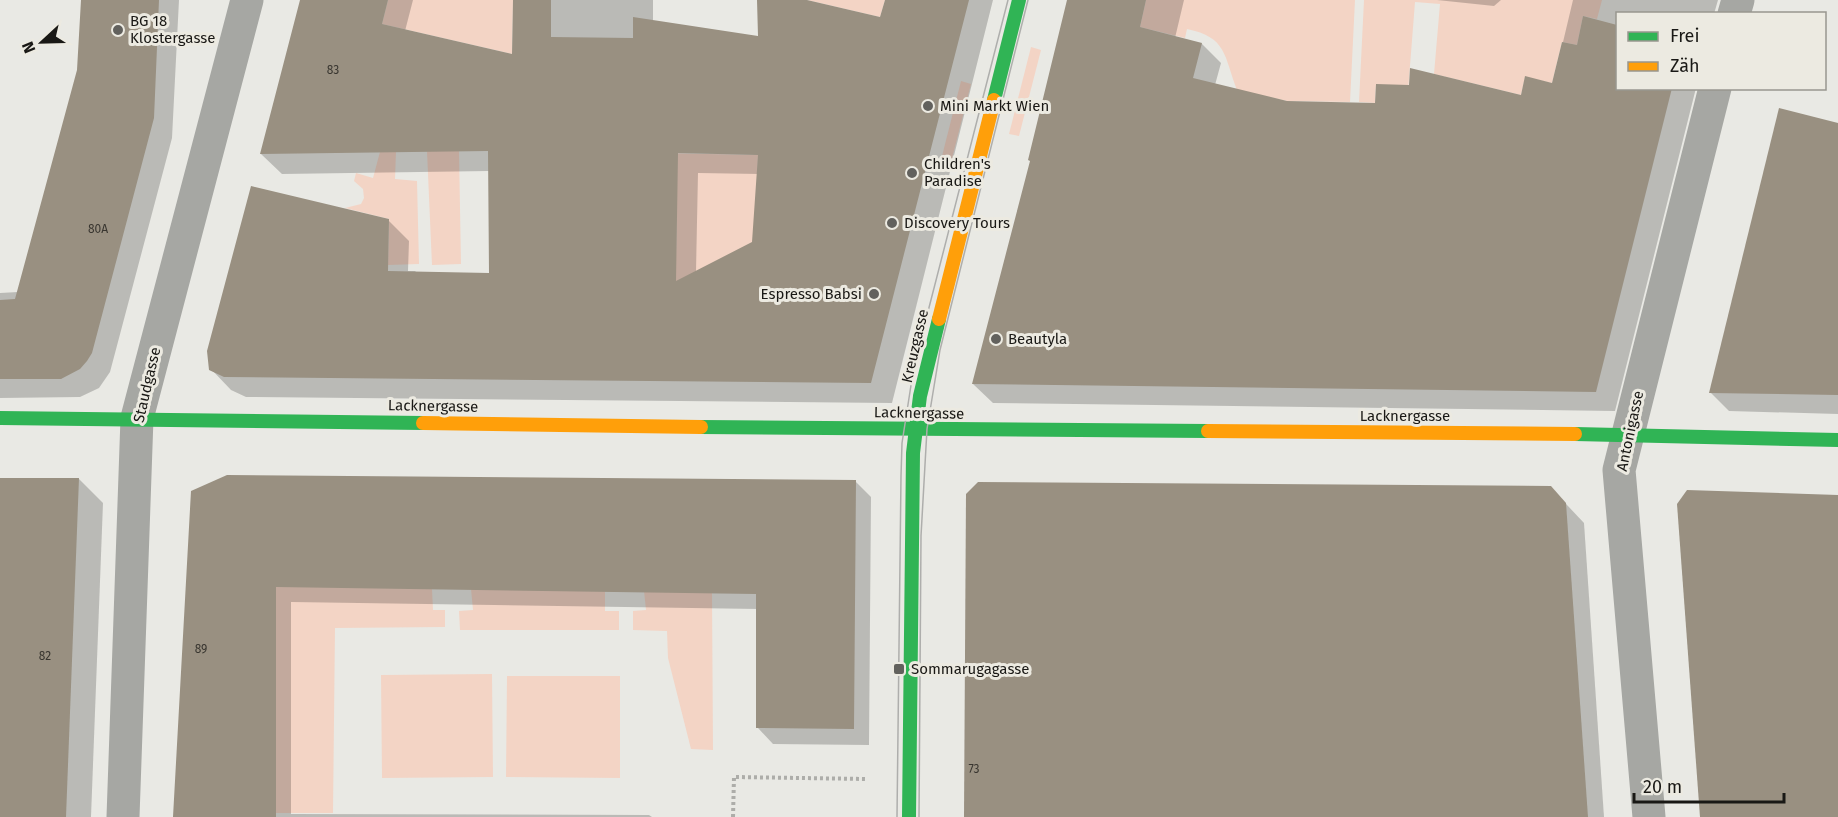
<svg xmlns="http://www.w3.org/2000/svg" width="1838" height="817" font-family="'Fira Sans',sans-serif">
  <style>
    .green { fill: #f3d4c5 }
    .shadow { fill: #0003; fill-rule: evenodd }
    .building { fill: #999081; fill-rule: evenodd }
    .lines { fill: none; stroke-linecap: round; stroke-linejoin: round }
    .path { stroke: #adada9; stroke-width: 4; stroke-dasharray: 3 3; stroke-linecap: butt }
    .street { stroke: #a6a7a3; stroke-width: 33 }
    .fast { stroke: #30b455; stroke-width: 14 }
    .slow { stroke: #ff9f0a; stroke-width: 14 }
    .tram { stroke: #aeaeac; stroke-width: 1.5 }
    .poi-dot { fill: #62615d; stroke: #eceae1; stroke-width: 2 }
    .labels { text-anchor: middle; stroke-width: 6; stroke-linejoin: round; paint-order: stroke }
    .number-label { font-size: 12px; fill: #393630 }
    .poi-label { font-size: 15px; fill: #191815; stroke: #eceae1; text-anchor: start }
    .street-label { font-size: 15px; fill: #191815; stroke: #eceae1 }
  </style>
  <rect width="100%" height="100%" fill="#e9e9e4"/>
  <g class="green">
    <polygon points="388,0 513,0 512,54 382,24"/>
    <polygon points="807,0 885,0 880,17"/>
    <path d="M1146,0H1355L1350,102L1287,101L1237,90C1224,56 1227,37 1187,29L1185,38L1140,27Z"/>
    <polygon points="1364,0 1602,0 1597,19 1583,16 1577,45 1562,42 1552,83 1525,77 1521,95 1434,74 1440,4 1415,2 1407,104 1376,84 1375,103 1359,102"/>
    <polygon points="1031,47 1041,50 1019,136 1009,134"/>
    <polygon points="961,81 971,84 949,170 939,168"/>
    <polygon points="381,148 396,152 395,179 417,181 419,264 388,265 389,219 345,208 361,204 364,198 363,189 354,181 356,173 373,178"/>
    <polygon points="427,151 459,151 461,264 432,265"/>
    <polygon points="658,153 758,155 755,258 668,285 676,256 677,205"/>
    <polygon points="258,552 432,589 433,610 445,610 445,627 335,628 333,813 276,813 276,621"/>
    <polygon points="471,589 605,591 605,611 619,611 619,630 460,630 459,611 473,610"/>
    <polygon points="644,591 712,593 713,750 691,749 668,658 667,631 633,630 633,611 646,610"/>
    <polygon points="492,674 493,777 382,778 381,675"/>
    <polygon points="507,676 620,676 620,778 506,777"/>
  </g>
  <g class="shadow">
    <polygon points="83,0 179,0 172,138 110,372 99,388 80,397 0,398 0,293 18,292 79,70"/>
    <path d="M303,0H413L405,31L514,56V0H653V22L759,38V0H801L880,19L886,0H993L892,403L246,397L231,390L211,369L388,220L409,241L408,271H415L418,274H490L489,171L282,174L261,154ZM698,173L759,174L754,243L696,272Z"/>
    <polygon points="1068,0 1184,0 1175,38 1202,44 1221,63 1215,85 1287,102 1376,105 1523,97 1553,84 1573,0 1718,0 1714,14 1618,14 1618,88 1696,88 1615,411 993,403 973,384 1031,161"/>
    <polygon points="1437,0 1501,0 1494,6"/>
    <polygon points="1838,125 1838,414 1729,411 1710,392"/>
    <polygon points="79,479 103,503 91,817 0,817 0,480"/>
    <polygon points="855,481 871,497 869,745 773,744 758,728 758,609 291,602 291,814 649,815 652,817 176,817 193,492"/>
    <polygon points="1551,488 1584,523 1604,817 965,817"/>
  </g>
  <g class="building">
    <polygon points="81,0 159,0 154,118 92,353 87,361 80,369 61,379 0,379 0,300 15,299 77,70"/>
    <path d="M300,0H388L382,24L512,54L513,0H551V37L633,38V17L758,36L757,0H807L880,17L885,0H969L871,383L224,377L209,370L207,351L251,186L389,219L388,271L489,273L488,151L260,154ZM678,153L758,155L752,242L676,281Z"/>
    <polygon points="1067,0 1146,0 1140,27 1202,43 1193,78 1287,101 1375,103 1376,84 1409,85 1410,68 1521,95 1525,76 1552,83 1562,42 1577,45 1583,16 1617,25 1617,88 1672,88 1596,392 972,384 1030,161 1028,160"/>
    <polygon points="1779,108 1838,123 1838,395 1709,393"/>
    <polygon points="227,475 856,480 854,729 756,728 756,594 276,587 276,817 173,817 191,491"/>
    <polygon points="0,478 79,478 66,817 0,817"/>
    <polygon points="978,482 1551,486 1566,503 1588,817 964,817 966,494"/>
    <polygon points="1687,490 1838,495 1838,817 1700,817 1677,504"/>
  </g>
  <g class="lines">
    <polyline class="path" points="733,817 734,777 866,779"/>
    <g class="street">
      <polyline points="1734,14 1738,0"/>
      <polyline points="123,817 137,418 247,0"/>
      <polyline points="1649,817 1619,470 1715,88"/>
    </g>
    <g class="fast">
      <polyline points="994,100 1019,0"/>
      <polyline points="0,418 423,423"/>
      <polyline points="701,427 1208,431"/>
      <polyline points="1575,434 1838,440"/>
      <polyline points="909,817 913,453 920,396 939,319"/>
    </g>
    <g class="slow">
      <polyline points="939,319 994,100"/>
      <polyline points="423,423 701,427"/>
      <polyline points="1208,431 1575,434"/>
    </g>
    <g class="tram">
      <polyline points="897,817 901,476 902,443 914,366 1008,0"/>
      <polyline points="919,817 921,536 927,429 940,350 1028,0"/>
    </g>
  </g>
  <g class="poi-dot">
    <circle cx="118" cy="30" r="6"/>
    <circle cx="928" cy="106" r="6"/>
    <circle cx="912" cy="173" r="6"/>
    <circle cx="892" cy="223" r="6"/>
    <circle cx="874" cy="294" r="6"/>
    <circle cx="996" cy="339" r="6"/>
    <rect x="893" y="663" width="12" height="12" rx="3"/>
  </g>
  <g class="labels">
    <g class="number-label">
      <text x="333" y="74">83</text>
      <text x="98" y="233">80A</text>
      <text x="201" y="653">89</text>
      <text x="45" y="660">82</text>
      <text x="974" y="773">73</text>
    </g>
    <g class="poi-label">
      <text x="130" y="26">BG 18<tspan x="130" dy="17">Klostergasse</tspan></text>
      <text x="940" y="111">Mini Markt Wien</text>
      <text x="924" y="169">Children's<tspan x="924" dy="17">Paradise</tspan></text>
      <text x="904" y="228">Discovery Tours</text>
      <text x="862" y="299" text-anchor="end">Espresso Babsi</text>
      <text x="1008" y="344">Beautyla</text>
      <text x="911" y="674">Sommarugagasse</text>
    </g>
    <g class="street-label">
      <text transform="translate(915 346) rotate(-77)" y="5">Kreuzgasse</text>
      <text transform="translate(147 385) rotate(-77)" y="5">Staudgasse</text>
      <text transform="translate(433 406) rotate(1)" y="5">Lacknergasse</text>
      <text transform="translate(919 413) rotate(1)" y="5">Lacknergasse</text>
      <text x="1405" y="421">Lacknergasse</text>
      <text transform="translate(1630 431) rotate(-78)" y="5">Antonigasse</text>
    </g>
  </g>
  <rect x="1616" y="12" width="210" height="78" fill="#eceae1" stroke="#98968f" stroke-width="1.5"/>
  <rect x="1628" y="32" width="30" height="9" fill="#30b455" stroke="#98968f" stroke-width="1.5"/>
  <text x="1670" y="42" font-size="18" fill="#191815">Frei</text>
  <rect x="1628" y="62" width="30" height="9" fill="#ff9f0a" stroke="#98968f" stroke-width="1.5"/>
  <text x="1670" y="72" font-size="18" fill="#191815">Zäh</text>
  <g transform="translate(42 42) rotate(248)" stroke="#eceae1" stroke-width="4.5" paint-order="stroke">
  <path d="M0-4.5L10 22L0 15L-10 22Z" fill="#191815"/>
  <text y="-9" font-size="16" font-weight="bold" text-anchor="middle" fill="#191815">N</text>
  </g>
  <path d="M1634 793v9h150v-9" fill="none" stroke="#191815" stroke-width="3"/>
  <text x="1643" y="793" font-size="18" fill="#191815" stroke="#eceae1" stroke-width="4.5" paint-order="stroke">20 m</text>
</svg>
